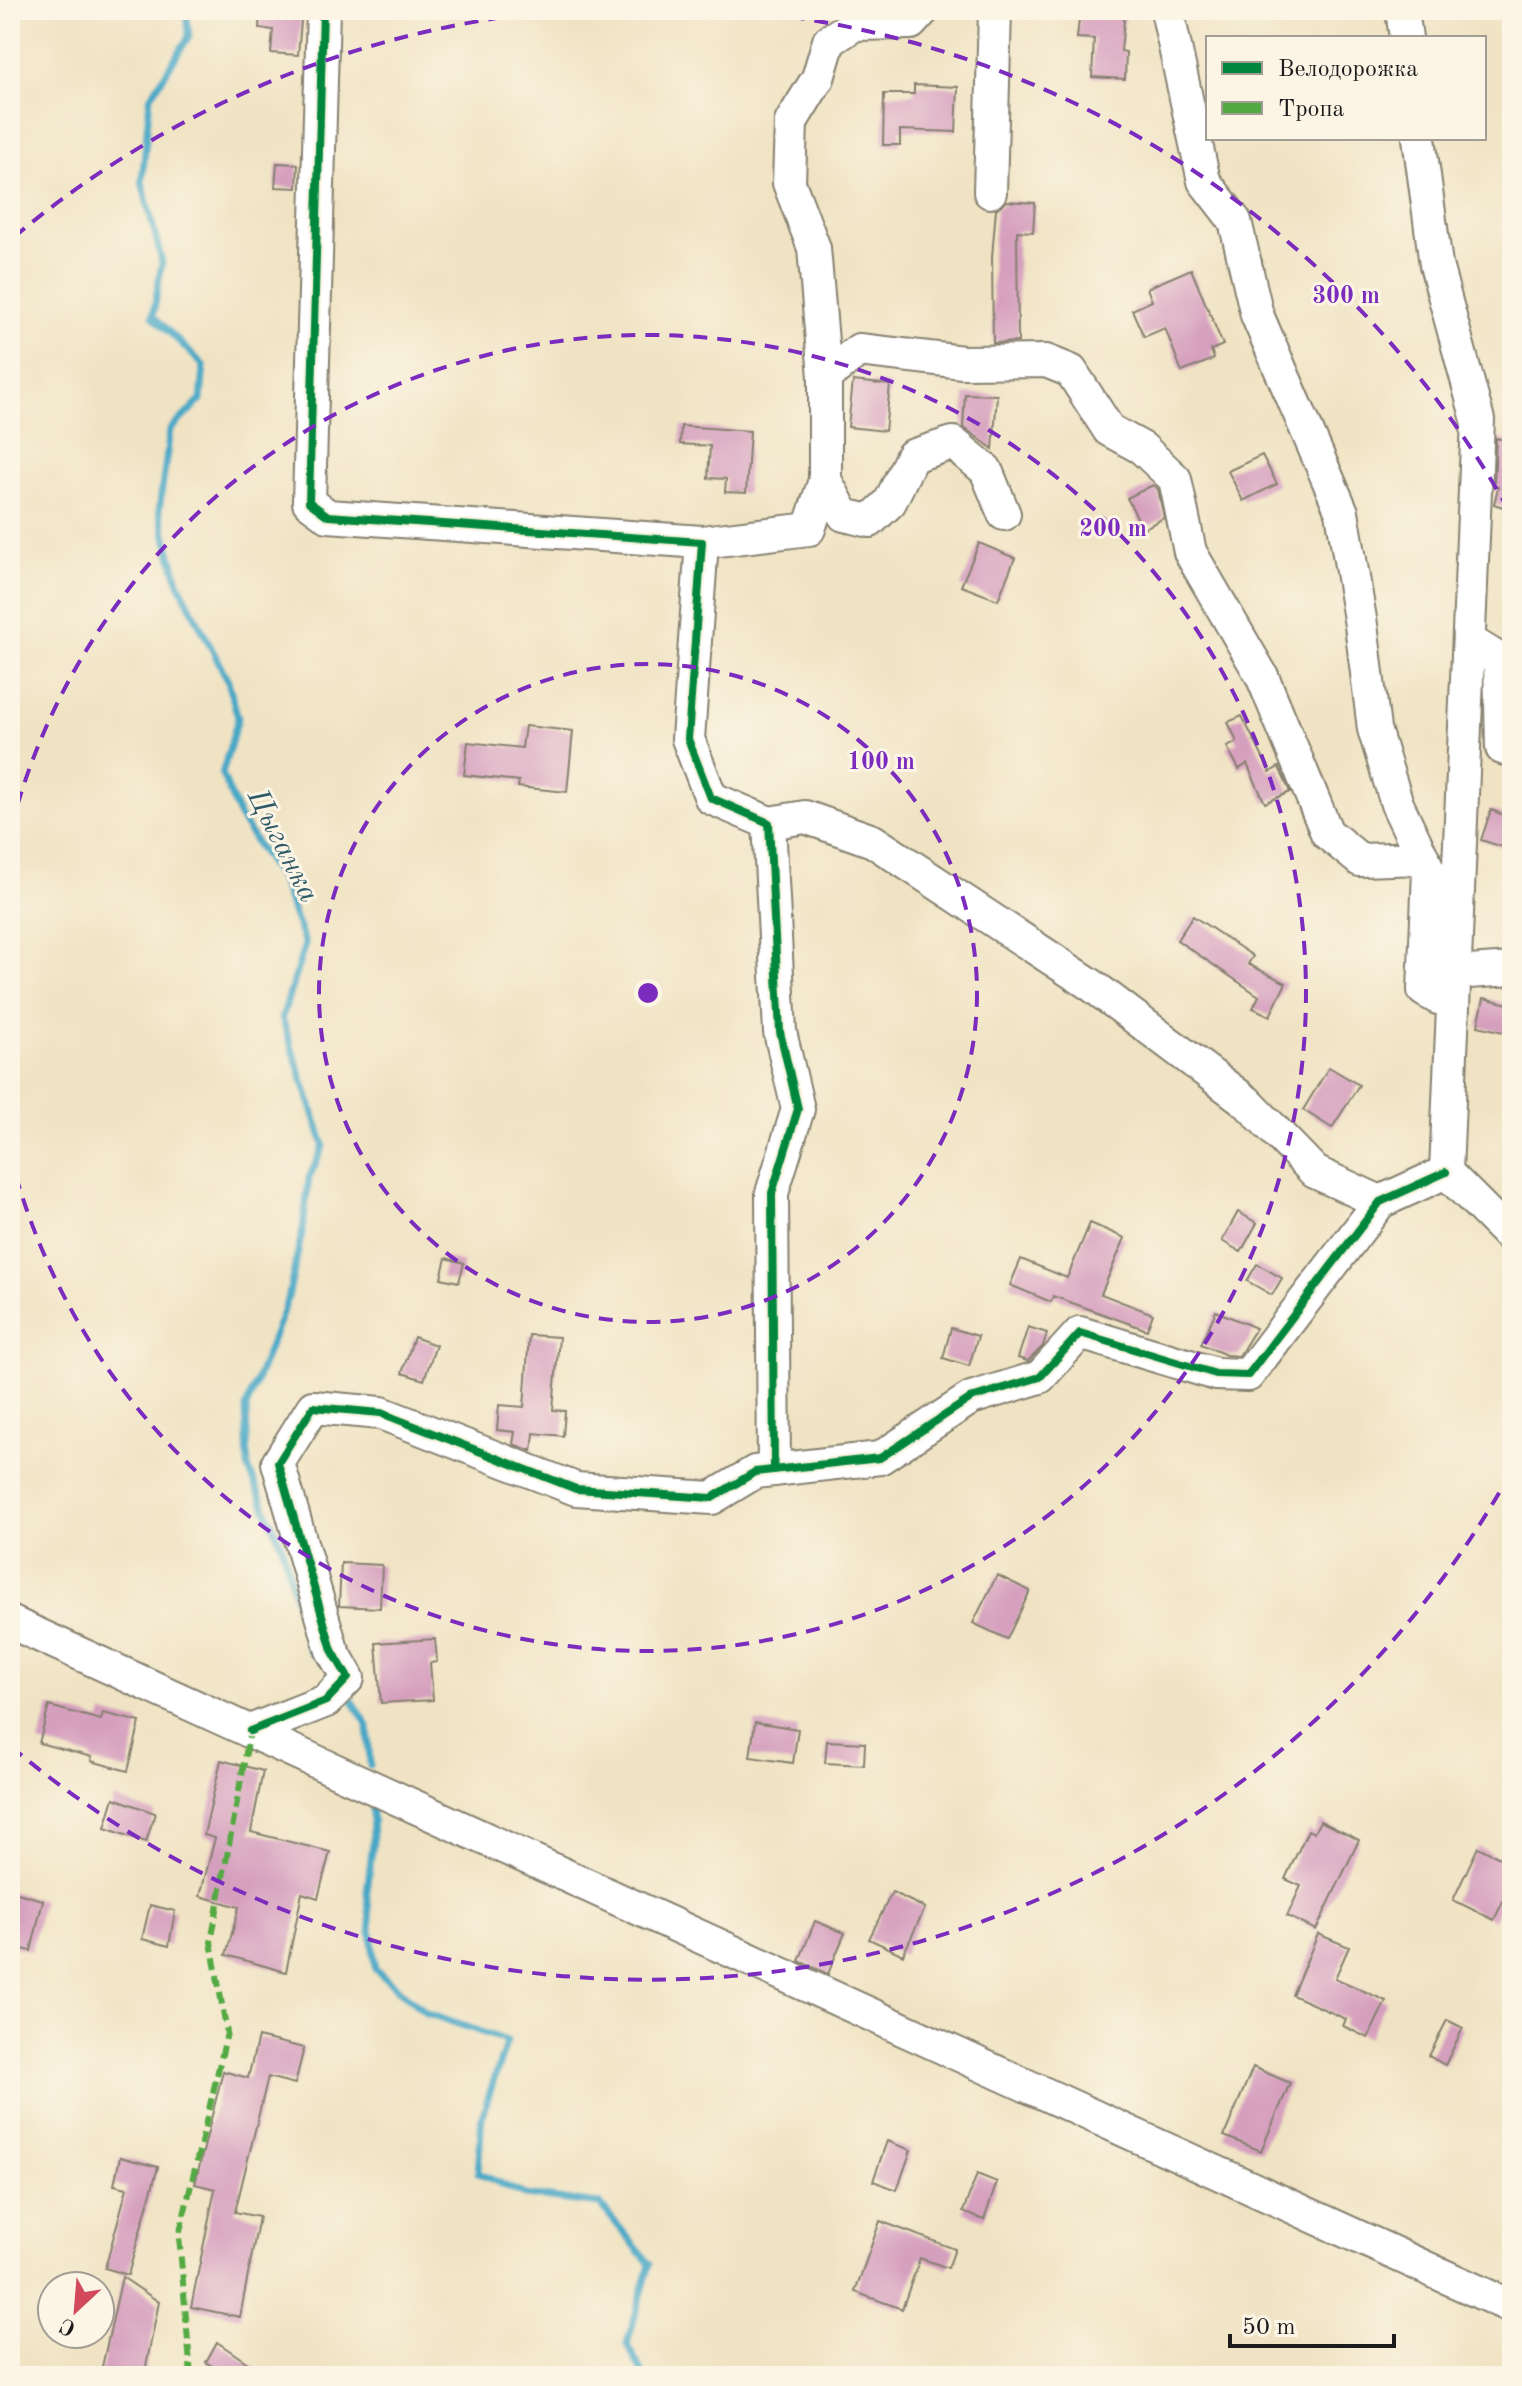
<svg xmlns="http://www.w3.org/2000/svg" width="1522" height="2386" font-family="'Old Standard TT',serif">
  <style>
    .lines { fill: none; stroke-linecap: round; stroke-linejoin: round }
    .stream { stroke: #47a8c6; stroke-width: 7 }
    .building { fill: #d59fbe }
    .minor-casing { stroke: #868070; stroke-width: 36 }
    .minor { stroke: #fff; stroke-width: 32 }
    .quiet { stroke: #52a943; stroke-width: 6; stroke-dasharray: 12 6; stroke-linecap: butt }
    .cycleway-casing { stroke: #fcf5e5; stroke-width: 13 }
    .cycleway { stroke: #00873e; stroke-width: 8 }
    .ring { fill: none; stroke: #7b2cbf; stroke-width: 4; stroke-dasharray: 14 10 }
    .labels { text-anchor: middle; stroke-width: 6; stroke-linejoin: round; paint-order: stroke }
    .water-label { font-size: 30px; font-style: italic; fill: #2f5b68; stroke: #fcf5e5 }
    .centre { fill: #7b2cbf; stroke: #fcf5e5; stroke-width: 4 }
    .ring-label { font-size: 24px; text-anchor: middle; font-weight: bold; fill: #7b2cbf; stroke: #fcf5e5; stroke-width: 6; stroke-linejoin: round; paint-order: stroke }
  </style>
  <rect width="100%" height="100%" fill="#fcf5e5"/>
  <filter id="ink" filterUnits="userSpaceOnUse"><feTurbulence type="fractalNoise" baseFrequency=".0125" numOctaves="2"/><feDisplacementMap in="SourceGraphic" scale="16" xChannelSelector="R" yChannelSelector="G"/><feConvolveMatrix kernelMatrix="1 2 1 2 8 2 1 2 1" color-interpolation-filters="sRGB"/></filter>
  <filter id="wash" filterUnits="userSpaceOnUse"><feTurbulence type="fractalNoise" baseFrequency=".006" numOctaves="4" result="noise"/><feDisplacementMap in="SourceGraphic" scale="32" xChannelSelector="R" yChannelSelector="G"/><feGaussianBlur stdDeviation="1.8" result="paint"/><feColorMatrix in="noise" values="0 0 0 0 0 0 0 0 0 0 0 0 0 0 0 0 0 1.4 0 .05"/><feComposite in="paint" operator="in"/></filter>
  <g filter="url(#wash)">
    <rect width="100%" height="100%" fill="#f0e3c3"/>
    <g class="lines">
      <g class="stream">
        <polyline points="186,10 189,36 150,98 142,182 162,262 153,316 204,366 201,400 170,430 159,511 179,584 228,681 238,718 222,774 240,818 282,883 305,944 282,1018 324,1145 309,1178 303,1228 288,1298 246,1408 248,1467 282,1547 309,1651 324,1663"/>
        <polyline points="353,1701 368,1726 370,1765"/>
        <polyline points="372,1808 373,1841 367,1892 375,1969 426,2013 507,2041 482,2116 478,2173 525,2195 600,2204 650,2264 627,2344 644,2376"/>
      </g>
    </g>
    <g id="blocks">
      <g class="building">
        <polygon points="260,10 302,10 298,55 271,53 273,30 259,28"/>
        <polygon points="1080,10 1125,10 1121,51 1126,52 1125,79 1092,77 1094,39 1077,38"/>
        <polygon points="914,85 958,87 956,132 900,130 900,145 883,145 884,94 914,94"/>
        <polygon points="277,163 298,164 297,188 275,187"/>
        <polygon points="1007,201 1035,203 1033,232 1017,231 1018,342 993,343 992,257 996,209"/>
        <polygon points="1191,269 1223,345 1211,350 1214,359 1182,372 1165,328 1144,337 1132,310 1152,301 1147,288"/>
        <polygon points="853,381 890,385 885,431 848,427"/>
        <polygon points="965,394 997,395 993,449 963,427"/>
        <polygon points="681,426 750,431 746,493 725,492 726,479 708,478 710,446 680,444"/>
        <polygon points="1496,438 1512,442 1512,510 1494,504 1498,487 1494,486"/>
        <polygon points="1262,455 1277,484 1243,501 1228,471"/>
        <polygon points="1153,485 1158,489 1164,518 1143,529 1127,498"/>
        <polygon points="979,543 1015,558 998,600 961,586"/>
        <polygon points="1242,716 1270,772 1279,767 1290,792 1265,803 1247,764 1239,769 1227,747 1237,742 1228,722"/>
        <polygon points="525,726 573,731 567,792 518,787 519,781 464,775 468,742 522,748"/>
        <polygon points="1491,810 1512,818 1512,850 1481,840"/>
        <polygon points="1193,916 1253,956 1248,964 1286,983 1270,1016 1253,1008 1259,996 1177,940"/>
        <polygon points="1484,998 1512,1005 1512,1034 1478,1026"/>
        <polygon points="1329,1067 1359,1085 1332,1128 1303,1110"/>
        <polygon points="1238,1212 1257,1223 1241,1252 1222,1241"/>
        <polygon points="1090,1223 1125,1238 1101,1294 1153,1314 1147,1330 1053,1296 1051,1302 1010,1285 1021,1259 1067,1278"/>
        <polygon points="446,1258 464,1263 459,1282 441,1278"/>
        <polygon points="1257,1264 1282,1278 1272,1295 1247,1281"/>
        <polygon points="1216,1311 1256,1328 1239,1356 1226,1355 1201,1344"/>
        <polygon points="1028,1327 1047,1333 1043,1346 1028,1361 1018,1358"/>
        <polygon points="951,1328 978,1336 969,1366 943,1358"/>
        <polygon points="529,1335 559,1337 553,1410 565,1411 563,1436 534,1433 532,1451 513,1444 515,1432 497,1430 499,1405 524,1407"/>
        <polygon points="414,1337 436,1345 424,1380 402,1373"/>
        <polygon points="341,1563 382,1565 380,1608 339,1606"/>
        <polygon points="997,1575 1030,1591 1007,1639 973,1623"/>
        <polygon points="435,1639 437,1662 430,1663 433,1700 381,1703 376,1643"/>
        <polygon points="49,1706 101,1720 103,1713 140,1722 128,1771 91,1761 92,1757 39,1743"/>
        <polygon points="755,1722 798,1729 793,1763 750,1757"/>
        <polygon points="827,1741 865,1743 864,1765 825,1763"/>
        <polygon points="221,1760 263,1771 251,1832 330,1852 318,1898 302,1893 286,1972 226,1955 239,1907 200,1896 215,1838 204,1835"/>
        <polygon points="114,1798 155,1813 146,1842 105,1828"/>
        <polygon points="1320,1821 1359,1840 1316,1930 1287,1916 1301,1886 1285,1879 1308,1830 1314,1833"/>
        <polygon points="1478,1847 1512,1864 1512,1883 1494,1920 1453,1900"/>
        <polygon points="10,1891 43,1900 31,1951 10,1946"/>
        <polygon points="892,1892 925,1908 903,1955 869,1939"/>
        <polygon points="150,1905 175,1911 169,1946 142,1939"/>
        <polygon points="815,1921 845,1933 828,1974 799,1961"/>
        <polygon points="1318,1934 1349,1947 1335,1978 1386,2001 1368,2038 1343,2026 1346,2019 1292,1995"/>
        <polygon points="1447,2020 1463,2028 1445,2065 1429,2056"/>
        <polygon points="258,2037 304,2048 295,2084 268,2077 235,2212 259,2217 240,2317 191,2307 215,2189 195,2184 223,2071 248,2078"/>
        <polygon points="1253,2067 1290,2083 1261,2151 1224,2136"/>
        <polygon points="887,2141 911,2150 897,2190 873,2181"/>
        <polygon points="120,2157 158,2167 128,2275 105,2268 127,2188 114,2185"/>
        <polygon points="977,2174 997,2182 984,2220 963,2212"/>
        <polygon points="880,2221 955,2249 948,2268 920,2258 902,2309 855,2292"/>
        <polygon points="122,2277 159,2302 144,2376 100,2376"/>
        <polygon points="217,2342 267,2376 227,2376 206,2362"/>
      </g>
    </g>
  </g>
  <g filter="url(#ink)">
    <use href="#blocks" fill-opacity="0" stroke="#868070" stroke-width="2"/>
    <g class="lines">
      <defs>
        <g id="minor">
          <polyline points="323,10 309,502 328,516 702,542 688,739 711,798 769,823 780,1032 798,1109 772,1193 774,1470"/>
          <polyline points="1167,10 1204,181 1235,221 1257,315 1342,512 1361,625 1374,729 1397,804 1429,871 1424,990 1438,998 1453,995"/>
          <polyline points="1402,10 1406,38"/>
          <polyline points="1419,138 1436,265 1478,420 1446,1172 1512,1238"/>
          <polyline points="990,192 995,10"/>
          <polyline points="825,377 859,350 963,362 1046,361 1071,371 1109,430 1142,448 1175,479 1190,552 1262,676 1327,833 1360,860 1423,858"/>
          <polyline points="825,480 844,515 870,521 890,502 912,456 953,443 986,470 1004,514"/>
          <polyline points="702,542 809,529 825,480 825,377 814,248 789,183 791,122 818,78 829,41 855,24 911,23 923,10"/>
          <polyline points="1469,641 1500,660 1502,748 1512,751"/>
          <polyline points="769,823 805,817 873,841 1093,986 1247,1102 1315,1172 1380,1202"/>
          <polyline points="1454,973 1512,969"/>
          <polyline points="10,1622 1512,2307"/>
          <polyline points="250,1731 326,1701 348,1678 332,1650 278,1463 313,1407 381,1413 576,1489 712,1498 755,1472 880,1458 971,1398 1040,1377 1080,1333 1216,1374 1248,1375 1380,1202 1446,1172"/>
        </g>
      </defs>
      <use href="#minor" class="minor-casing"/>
      <use href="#minor" class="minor"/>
      <polyline class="quiet" points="191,2376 179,2236 227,2033 211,1942 250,1731"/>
      <defs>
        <g id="cycleway">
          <polyline points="323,10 309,502 328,516 702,542 688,739 711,798 769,823 780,1032 798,1109 772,1193 774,1470"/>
          <polyline points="250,1731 326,1701 348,1678 332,1650 278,1463 313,1407 381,1413 576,1489 712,1498 755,1472 880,1458 971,1398 1040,1377 1080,1333 1216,1374 1248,1375 1380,1202 1446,1172"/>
        </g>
      </defs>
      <use href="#cycleway" class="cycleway-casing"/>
      <use href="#cycleway" class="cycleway"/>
    </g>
  </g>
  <g class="ring">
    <circle cx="648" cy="993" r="329"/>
    <path d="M11 828A658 658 0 1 1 11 1158"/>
    <path d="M1511 1472A987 987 0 0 1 14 1749M14 237A987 987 0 0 1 553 11M743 11A987 987 0 0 1 1511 514"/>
  </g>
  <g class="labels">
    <g class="water-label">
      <text transform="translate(284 845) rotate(63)" y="10">Цыганка</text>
    </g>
  </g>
  <circle cx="648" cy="993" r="12" class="centre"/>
  <g class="ring-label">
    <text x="1346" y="303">300 m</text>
    <text x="1113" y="536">200 m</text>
    <text x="881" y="769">100 m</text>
  </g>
  <rect width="1522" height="2386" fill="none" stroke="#fcf5e5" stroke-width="40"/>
  <rect x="1206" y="36" width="280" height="104" fill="#fcf5e5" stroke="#a29e95" stroke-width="2"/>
  <rect x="1222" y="62" width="40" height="12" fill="#00873e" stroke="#a29e95" stroke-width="2"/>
  <text x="1278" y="76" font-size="24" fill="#1c1c1c">Велодорожка</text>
  <rect x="1222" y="102" width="40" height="12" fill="#52a943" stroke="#a29e95" stroke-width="2"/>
  <text x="1278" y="116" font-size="24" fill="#1c1c1c">Тропа</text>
  <g transform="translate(76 2310) rotate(206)"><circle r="38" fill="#fcf5e5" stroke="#a29e95" stroke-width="2"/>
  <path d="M0-6L14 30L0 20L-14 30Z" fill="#d1495b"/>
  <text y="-12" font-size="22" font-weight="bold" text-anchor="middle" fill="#1c1c1c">С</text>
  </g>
  <path d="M1230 2334v12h164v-12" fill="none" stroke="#1c1c1c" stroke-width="4"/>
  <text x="1242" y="2334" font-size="24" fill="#1c1c1c" stroke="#fcf5e5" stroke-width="6" paint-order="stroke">50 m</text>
</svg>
